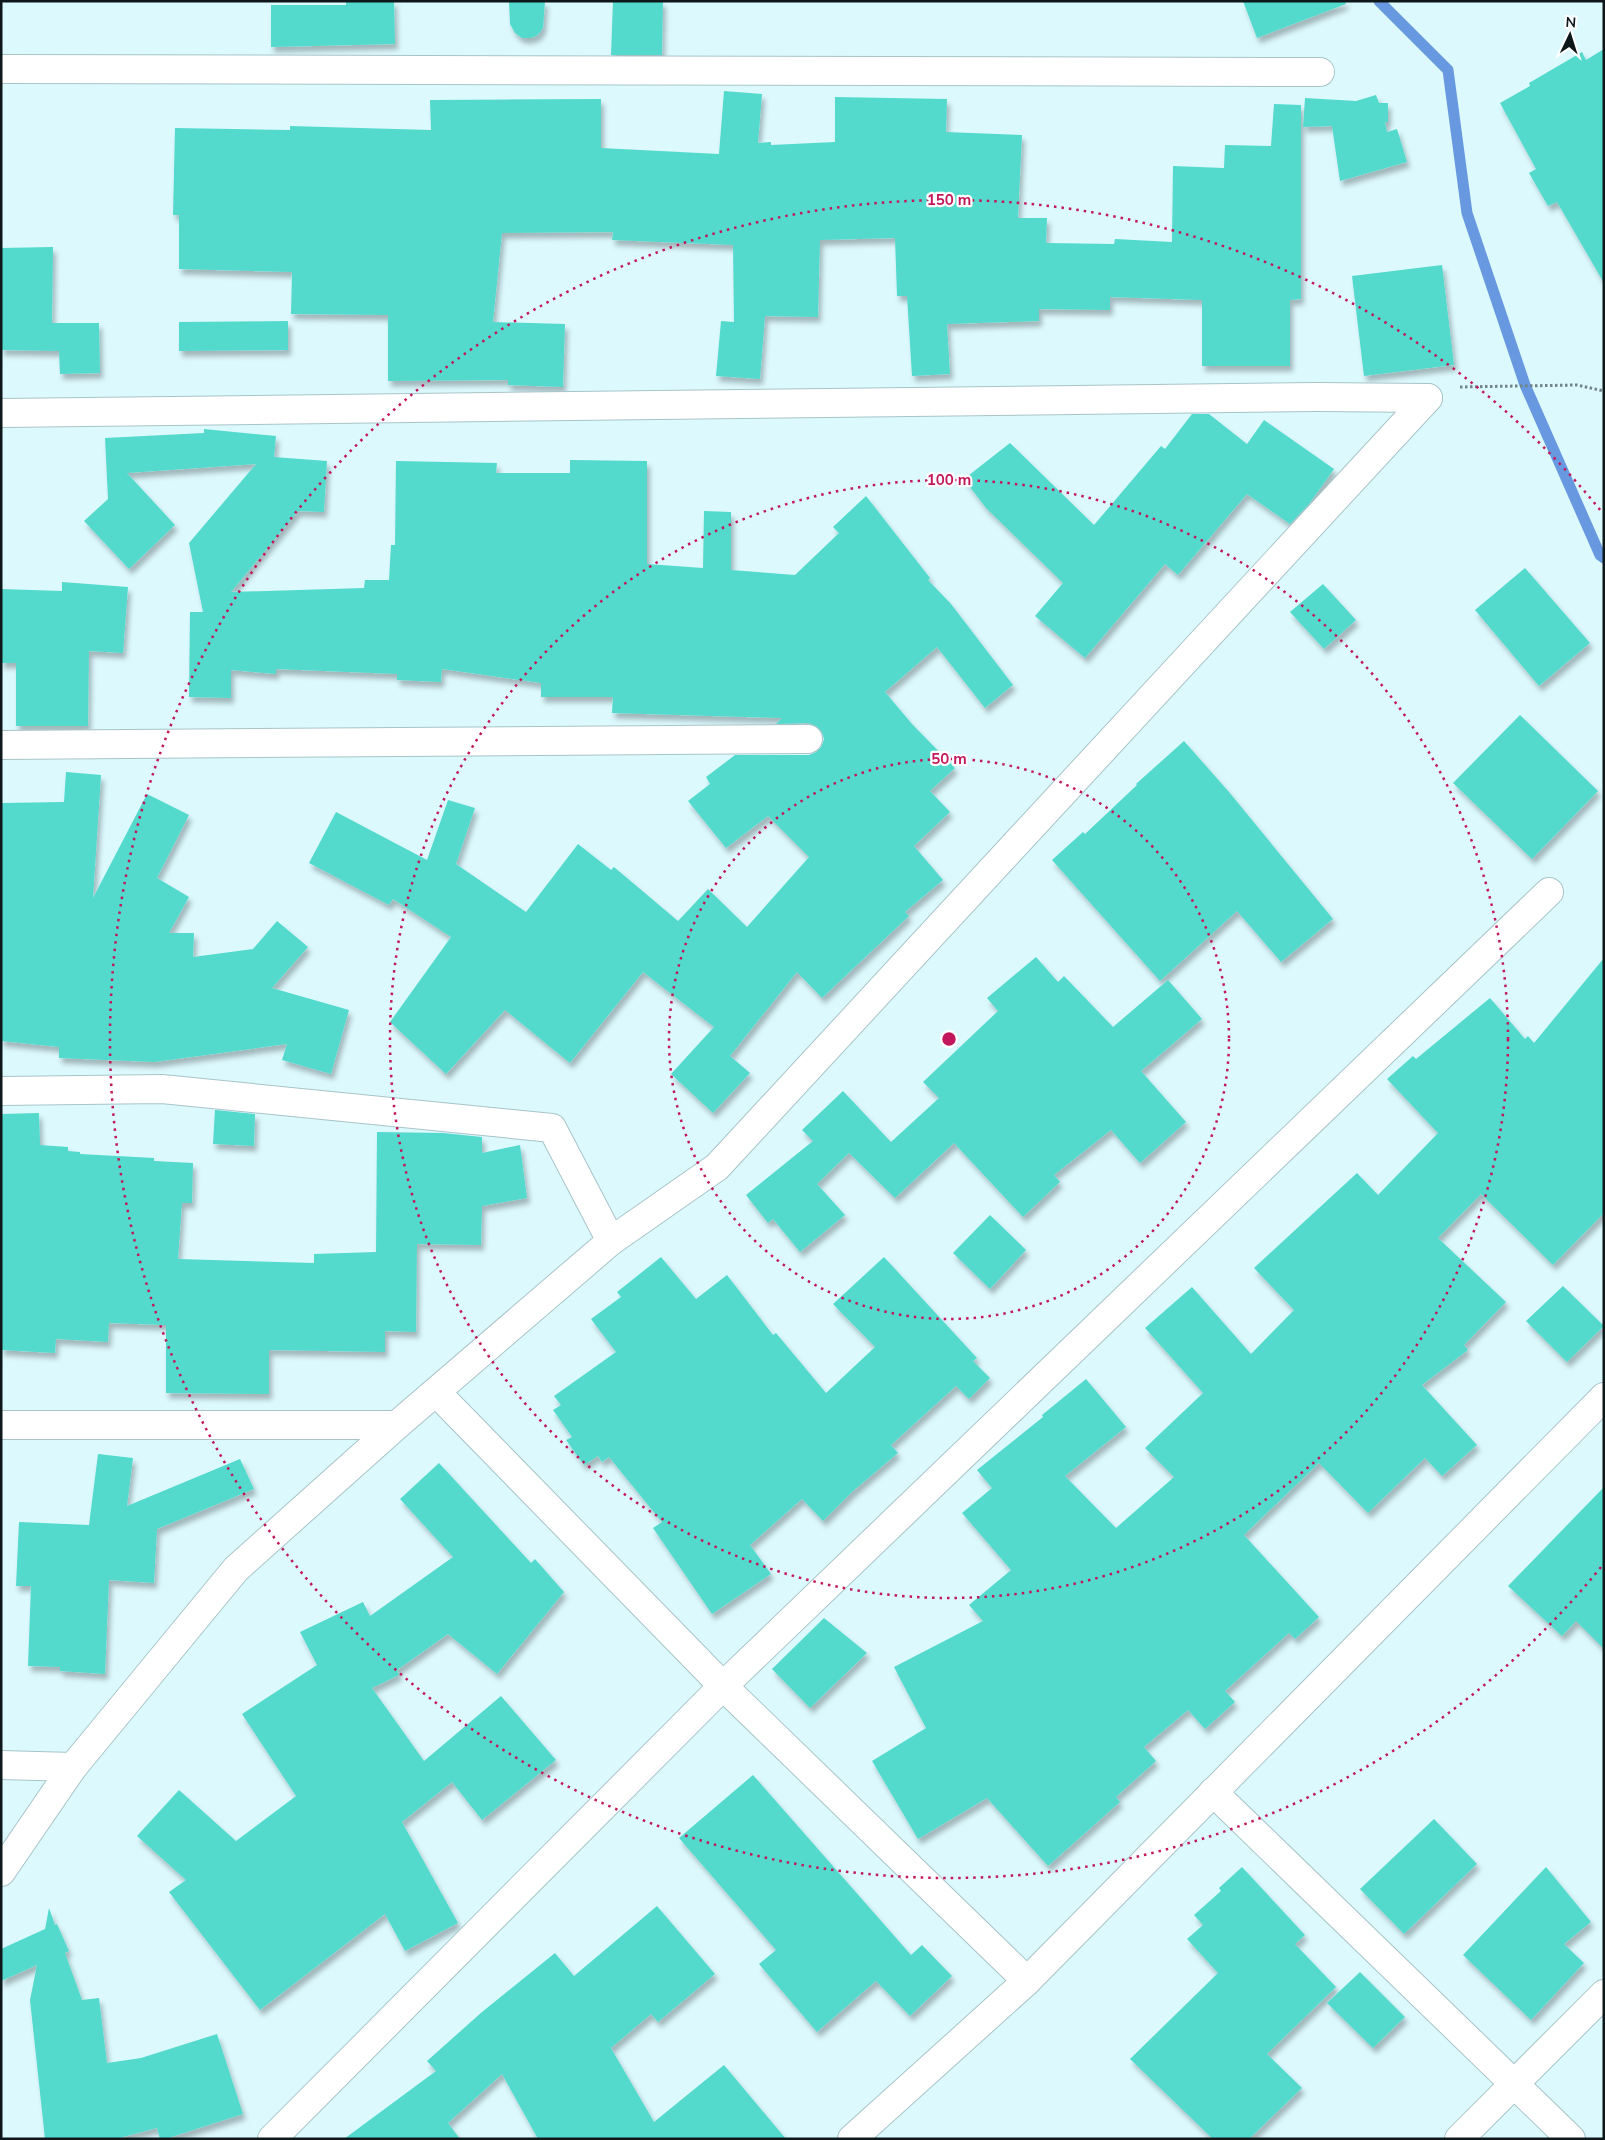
<svg xmlns="http://www.w3.org/2000/svg" width="1605" height="2140" font-family="Mulish,sans-serif">
  <style>
    .lines { fill: none; stroke-linecap: round; stroke-linejoin: round }
    .stream { stroke: #6899e0; stroke-width: 11 }
    .building { fill: #53dacd; filter: url(#shadow) }
    .minor-casing { stroke: #a8c4c9; stroke-width: 30 }
    .path { stroke: #718488; stroke-width: 3; stroke-dasharray: 2.5 2.5; stroke-linecap: butt }
    .minor { stroke: #fff; stroke-width: 28 }
    .ring { fill: none; stroke: #c2185b; stroke-width: 2.5; stroke-dasharray: 2.5 5 }
    .centre { fill: #c2185b; stroke: #fff; stroke-width: 2.5 }
    .ring-label { font-size: 15px; text-anchor: middle; font-weight: bold; fill: #c2185b; stroke: #fff; stroke-width: 4.5; stroke-linejoin: round; paint-order: stroke }
  </style>
  <defs>
    <filter id="shadow"><feDropShadow dx="3" dy="5.5" stdDeviation="2.5" flood-color="#0004"/></filter>
  </defs>
  <rect width="100%" height="100%" fill="#dcf9fe"/>
  <g class="lines">
    <polyline class="stream" points="1379,1 1448,70 1467,213 1525,385 1600,555 1604,558"/>
  </g>
  <g class="building">
    <polygon points="394,1 395,44 271,47 271,5 346,5 346,2"/>
    <polygon points="509,1 545,1 543,28 538,35 531,38 522,38 515,33 510,24"/>
    <polygon points="613,1 663,1 662,55 611,55"/>
    <polygon points="1243,1 1345,1 1346,4 1257,38"/>
    <polygon points="1604,49 1604,283 1557,202 1548,206 1529,173 1536,169 1500,103 1530,86 1529,83 1582,52 1586,60"/>
    <polygon points="724,91 762,94 758,143 771,142 771,145 835,142 835,97 947,99 946,132 1022,135 1018,218 1047,218 1046,243 1114,244 1115,239 1172,242 1173,166 1224,168 1225,145 1271,146 1274,104 1301,105 1301,299 1290,300 1290,366 1202,366 1202,300 1110,297 1110,310 1039,309 1039,321 947,324 950,374 912,376 907,296 897,296 895,238 820,240 818,317 765,316 760,379 716,376 721,321 734,322 733,245 612,240 613,232 502,233 493,322 565,324 563,387 508,385 508,380 388,381 388,315 291,314 292,272 179,269 179,215 173,215 175,128 290,130 290,126 431,130 430,100 601,99 601,148 719,154"/>
    <polygon points="1376,95 1379,103 1388,103 1388,122 1385,122 1387,132 1397,129 1407,162 1340,181 1332,126 1303,127 1305,98 1356,101"/>
    <polygon points="53,247 52,323 99,323 100,373 60,374 59,351 1,350 1,248"/>
    <polygon points="1442,265 1454,365 1364,376 1352,276"/>
    <polygon points="288,321 288,350 179,351 179,322"/>
    <polygon points="1192,414 1209,414 1247,444 1264,420 1334,469 1309,504 1290,524 1247,494 1178,575 1165,564 1085,658 1035,616 1063,583 986,508 964,479 1010,443 1094,525 1161,446 1165,449"/>
    <polygon points="204,429 276,436 274,457 327,461 324,512 298,511 231,592 364,588 365,580 389,580 391,545 395,545 396,461 497,463 496,473 570,473 570,460 647,461 647,564 703,568 704,511 731,512 731,570 795,575 839,533 833,527 866,496 930,578 928,580 951,604 1013,685 985,708 937,647 885,692 912,724 955,768 930,791 950,812 914,846 943,880 905,912 909,916 822,998 797,972 730,1056 750,1073 713,1113 671,1074 714,1027 643,972 570,1063 505,1010 446,1074 390,1022 451,937 393,899 389,905 309,863 336,812 427,860 448,800 475,808 456,864 526,912 578,844 611,870 614,867 678,921 708,889 747,927 809,857 768,816 726,848 688,801 710,784 706,777 735,755 809,755 816,752 821,747 824,739 822,732 816,726 808,723 776,724 782,718 612,713 613,697 541,697 541,683 442,669 441,682 397,680 397,674 276,669 276,674 231,670 231,698 189,697 190,612 203,612 189,543 256,464 127,473 175,525 129,569 84,521 108,499 105,438 204,433"/>
    <polygon points="1525,568 1590,643 1539,686 1475,610"/>
    <polygon points="62,582 128,587 123,653 89,651 88,726 16,726 16,663 1,663 1,589 62,591"/>
    <polygon points="1323,584 1356,620 1324,649 1290,612"/>
    <polygon points="1520,715 1598,791 1532,859 1453,783"/>
    <polygon points="1184,741 1229,792 1333,919 1281,962 1237,911 1160,981 1052,860 1083,832 1085,834 1137,785 1136,784"/>
    <polygon points="66,772 101,775 93,898 147,794 189,815 157,878 189,897 169,933 194,933 193,957 253,949 277,921 308,947 272,988 349,1010 331,1074 282,1060 287,1044 154,1062 59,1058 59,1047 1,1041 1,803 64,802"/>
    <polygon points="1036,957 1058,982 1064,976 1113,1027 1168,980 1202,1019 1141,1071 1186,1122 1140,1163 1111,1130 1054,1175 1060,1182 1023,1217 954,1143 895,1198 849,1153 817,1184 845,1215 800,1252 773,1219 768,1223 746,1195 813,1141 802,1130 843,1091 891,1142 939,1098 923,1082 998,1011 987,998"/>
    <polygon points="1604,958 1604,1213 1553,1265 1481,1194 1438,1238 1506,1302 1464,1345 1468,1350 1422,1385 1477,1445 1442,1476 1425,1458 1368,1513 1319,1463 1244,1535 1319,1617 1295,1639 1289,1633 1225,1691 1235,1702 1205,1729 1188,1710 1144,1747 1156,1761 1116,1797 1120,1802 1048,1866 987,1798 918,1839 872,1761 926,1728 894,1667 983,1621 969,1605 1011,1570 962,1513 992,1488 977,1470 1043,1417 1042,1415 1086,1379 1126,1427 1065,1476 1116,1528 1174,1477 1145,1448 1203,1393 1145,1328 1192,1287 1251,1354 1294,1310 1254,1268 1357,1173 1378,1195 1438,1133 1387,1079 1413,1056 1416,1059 1490,998 1525,1039 1528,1036 1534,1043"/>
    <polygon points="215,1110 255,1114 254,1146 213,1144"/>
    <polygon points="39,1113 40,1145 68,1147 68,1151 80,1152 80,1154 154,1158 154,1161 193,1163 192,1203 182,1203 178,1259 314,1263 314,1254 376,1252 377,1132 443,1133 482,1137 482,1153 520,1145 527,1198 482,1206 481,1245 417,1244 416,1332 385,1331 385,1352 269,1350 269,1394 166,1393 166,1325 109,1323 108,1342 56,1339 55,1353 1,1350 1,1114"/>
    <polygon points="990,1215 1026,1250 990,1289 953,1253"/>
    <polygon points="661,1257 696,1299 727,1275 773,1335 776,1333 826,1393 875,1347 833,1304 884,1257 977,1358 973,1361 990,1378 969,1399 956,1386 891,1445 898,1453 853,1491 823,1521 802,1499 750,1545 771,1574 712,1614 653,1528 662,1522 609,1457 602,1462 598,1456 584,1465 566,1440 572,1437 553,1410 561,1405 554,1396 616,1352 591,1319 621,1297 617,1292"/>
    <polygon points="1563,1286 1604,1326 1567,1362 1526,1321"/>
    <polygon points="98,1454 133,1458 127,1506 240,1459 254,1489 157,1529 154,1583 109,1580 105,1674 60,1671 60,1667 28,1666 31,1586 16,1586 19,1522 89,1525"/>
    <polygon points="439,1463 531,1563 535,1559 564,1592 497,1674 448,1634 397,1670 399,1675 372,1688 424,1761 501,1696 556,1760 482,1820 452,1782 402,1822 458,1923 405,1951 385,1914 260,2010 169,1892 186,1880 137,1836 179,1790 236,1841 296,1796 242,1714 317,1665 300,1632 363,1602 370,1616 453,1557 400,1499"/>
    <polygon points="1604,1487 1604,1649 1576,1621 1562,1636 1508,1586"/>
    <polygon points="824,1618 867,1653 810,1708 772,1669"/>
    <polygon points="753,1775 911,1955 922,1945 952,1976 910,2016 876,1981 817,2032 759,1964 776,1950 679,1838"/>
    <polygon points="1434,1819 1477,1864 1404,1934 1360,1889"/>
    <polygon points="1242,1867 1305,1935 1295,1944 1336,1987 1267,2054 1302,2088 1249,2139 1213,2139 1130,2059 1218,1973 1187,1939 1203,1925 1194,1915 1221,1891 1219,1888"/>
    <polygon points="1546,1867 1591,1922 1564,1944 1584,1963 1531,2020 1463,1955"/>
    <polygon points="657,1906 715,1974 658,2022 651,2014 611,2048 654,2122 724,2065 786,2139 538,2139 502,2074 448,2123 460,2139 344,2139 436,2071 427,2061 482,2012 555,1953 574,1976"/>
    <polygon points="49,1908 55,1925 57,1924 69,1951 65,1953 82,2000 99,1998 107,2063 141,2058 217,2034 243,2114 165,2139 160,2139 157,2128 115,2139 45,2139 30,2000 37,1965 1,1981 1,1949 45,1929"/>
    <polygon points="1360,1972 1405,2017 1373,2048 1327,2003"/>
  </g>
  <g class="lines">
    <defs>
      <g id="minor">
        <polyline points="1,69 1320,72"/>
        <polyline points="1,413 1317,397 1428,398"/>
        <polyline points="1,745 808,739"/>
        <polyline points="1,1091 162,1089 552,1128 611,1241"/>
        <polyline points="436,1392 723,1686 1027,1981"/>
        <polyline points="1,1425 397,1425"/>
        <polyline points="1,1765 73,1767"/>
        <polyline points="1213,1792 1571,2139"/>
        <polyline points="1,1872 73,1767 236,1569 397,1425 611,1241 717,1167 1428,398"/>
        <polyline points="272,2139 723,1686 1549,892"/>
        <polyline points="852,2139 1027,1981 1604,1397"/>
        <polyline points="1459,2139 1604,1994"/>
      </g>
    </defs>
    <use href="#minor" class="minor-casing"/>
    <polyline class="path" points="1460,387 1577,385 1604,391"/>
    <use href="#minor" class="minor"/>
  </g>
  <g class="ring">
    <circle cx="949" cy="1039" r="280"/>
    <circle cx="949" cy="1039" r="559"/>
    <path d="M1601 1567A839 839 0 1 1 1601 511"/>
  </g>
  <circle cx="949" cy="1039" r="8" class="centre"/>
  <g class="ring-label">
    <text x="949" y="205">150 m</text>
    <text x="949" y="485">100 m</text>
    <text x="949" y="764">50 m</text>
  </g>
  <rect width="1605" height="2140" fill="none" stroke="#0e181a" stroke-width="5"/>
  <g transform="translate(1570 35) rotate(4)" stroke="#ffffff" stroke-width="4" paint-order="stroke">
  <path d="M0-4L9 19L0 12L-9 19Z" fill="#0e181a"/>
  <text y="-8" font-size="14" font-weight="bold" text-anchor="middle" fill="#0e181a">N</text>
  </g>
</svg>
